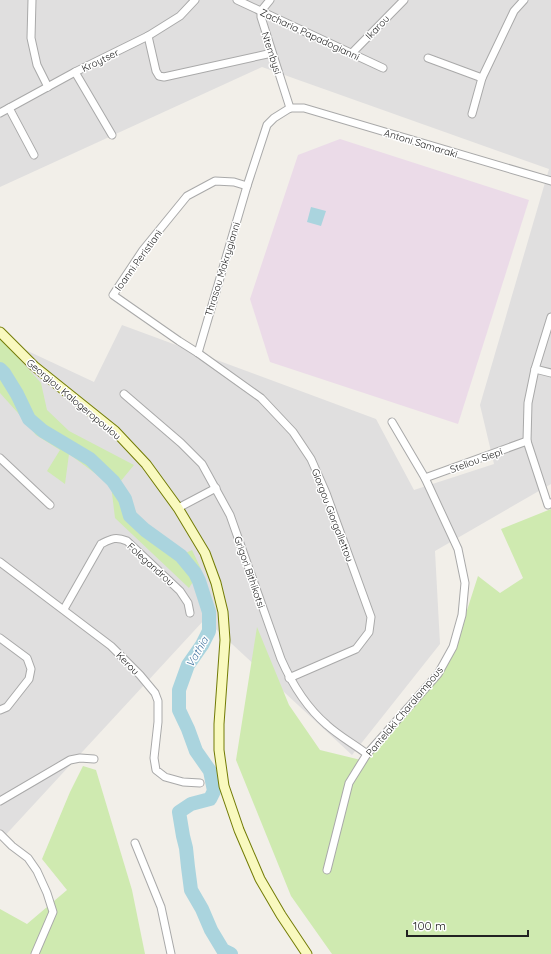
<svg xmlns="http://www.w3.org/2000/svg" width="551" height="954" font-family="Quicksand,sans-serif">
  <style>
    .residential { fill: #e0dfdf }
    .industrial { fill: #ebdbe8 }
    .grass { fill: #cfeab0 }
    .water { fill: #aad4de }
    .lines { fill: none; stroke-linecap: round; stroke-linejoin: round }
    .river { stroke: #aad4de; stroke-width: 14 }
    .street-casing { stroke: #a9a9a9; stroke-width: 9 }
    .secondary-casing { stroke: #737c06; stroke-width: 11 }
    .street { stroke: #fff; stroke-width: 7 }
    .secondary { stroke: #f9f9bf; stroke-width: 9 }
    .labels { text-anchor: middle; stroke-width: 3; stroke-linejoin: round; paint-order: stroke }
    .street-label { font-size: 10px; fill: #222; stroke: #fff }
    .water-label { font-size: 11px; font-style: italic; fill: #4878a2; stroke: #fff }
  </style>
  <rect width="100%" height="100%" fill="#f2efe9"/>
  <polygon class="residential" points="0,0 551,0 551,484 435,551 440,644 352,755 205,619 0,841 0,338 94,382 122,325 376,419 414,490 494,464 480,405 549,169 262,67 0,187"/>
  <polygon class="industrial" points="340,139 529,200 458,424 270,362 250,299 298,155"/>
  <g class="grass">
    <polygon points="0,338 41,383 47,410 69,431 134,465 120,482 137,514 175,558 192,550 201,569 189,588 115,518 111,485 69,454 65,484 47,471 60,450 36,435 18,413 0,393"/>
    <polygon points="551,509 551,954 332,954 291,896 236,760 257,627 289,705 320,750 365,761 452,657 478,576 500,593 523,578 501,529"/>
    <polygon points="83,766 96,770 132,890 145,954 0,954 0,909 27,924 67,890 42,859 70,792"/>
  </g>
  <polygon class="water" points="311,207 326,211 321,226 307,222"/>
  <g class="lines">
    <polyline class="river" points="0,369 4,373 17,394 29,419 43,431 90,459 113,481 125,499 130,516 145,530 181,556 195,573 199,581 209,612 209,631 202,645 188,665 179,690 179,710 188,729 196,751 210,771 214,791 210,799 191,804 179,812 183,836 186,848 188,867 191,890 202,909 211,930 223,950 231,954"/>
    <defs>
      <g id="street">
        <polyline points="32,0 31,38 37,65 48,87"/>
        <polyline points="237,0 383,68"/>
        <polyline points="270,0 261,11 261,17 290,108"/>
        <polyline points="148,36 156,71 159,76 164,77 272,53"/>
        <polyline points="351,54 404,0"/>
        <polyline points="428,58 482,78"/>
        <polyline points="75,72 112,135"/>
        <polyline points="9,108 34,155"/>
        <polyline points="290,108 304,108 551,181"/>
        <polyline points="0,113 75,72 148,36 180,16 195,0"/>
        <polyline points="472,114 482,78 514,11 524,0"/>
        <polyline points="247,186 234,182 215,181 187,196 143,250 113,295 179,341 198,353 261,398 293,432 311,459 326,493 371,617 369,632 356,649 289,678"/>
        <polyline points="551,317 535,369 528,403 527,441 548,505 551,503"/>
        <polyline points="198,353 247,186 267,125 274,118 290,108"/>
        <polyline points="535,369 551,373"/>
        <path d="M124,394L181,443L202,464L230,515L281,659C292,684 306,707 327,725C339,736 354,744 367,754"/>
        <polyline points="0,458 50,505"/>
        <polyline points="425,478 527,441"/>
        <polyline points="178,508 216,488"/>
        <polyline points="0,562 111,646 140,675 155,693 158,701 158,722 154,758 156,770 165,777 183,782 200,783"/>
        <path d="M64,609L101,544C111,539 115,536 127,541L180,591L188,603L190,613"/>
        <polyline points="0,638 27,658 31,669 29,679 7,707 0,710"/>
        <polyline points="0,801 70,760 80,758 94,759"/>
        <polyline points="0,834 12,846 28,858 37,871 47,893 53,912 35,954"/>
        <polyline points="135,843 161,907 171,954"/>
        <polyline points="327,870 349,783 367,754 438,674 453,647 462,615 465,583 458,549 425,478 392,422"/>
      </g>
      <polyline id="secondary" points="0,332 34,366 115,431 146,464 178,508 205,553 216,583 223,612 225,640 219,724 219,750 224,786 239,830 260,879 281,915 307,954"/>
    </defs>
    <use href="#street" class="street-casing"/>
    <use href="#secondary" class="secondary-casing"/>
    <use href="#street" class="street"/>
    <use href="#secondary" class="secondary"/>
  </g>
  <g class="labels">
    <g class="street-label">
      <text transform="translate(377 27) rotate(-46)" y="4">Ikarou</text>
      <text transform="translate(310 34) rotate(25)" y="4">Zacharia Papadogianni</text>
      <text transform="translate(272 53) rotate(72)" y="4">Ntembysi</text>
      <text transform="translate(100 60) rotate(-26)" y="4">Kroytser</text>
      <text transform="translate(421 143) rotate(17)" y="4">Antoni Samaraki</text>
      <text transform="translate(138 260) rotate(-54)" y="4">Ioanni Peristiani</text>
      <text transform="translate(222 269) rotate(-73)" y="4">Thrasou Makrygianni</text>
      <text transform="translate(74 399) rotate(40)" y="4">Georgiou Kalogeropoulou</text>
      <text transform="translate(476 460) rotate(-20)" y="4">Steliou Siepi</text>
      <text transform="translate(333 515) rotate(69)" y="4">Giorgou Giorgallettou</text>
      <text transform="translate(151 564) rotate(42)" y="4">Folegandrou</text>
      <text transform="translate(250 572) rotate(71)" y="4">Grigori Bithikotsi</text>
      <text transform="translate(128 663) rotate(46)" y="4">Kerou</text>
      <text transform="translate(404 711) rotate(-50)" y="4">Pantelaki Charalampous</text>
    </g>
    <g class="water-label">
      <text transform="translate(197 652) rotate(-60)" y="4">Vathia</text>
    </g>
  </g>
  <path d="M407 930v6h121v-6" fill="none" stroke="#222222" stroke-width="2"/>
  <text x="413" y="930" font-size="12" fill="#222222" stroke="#ffffff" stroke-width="3" paint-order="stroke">100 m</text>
</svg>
